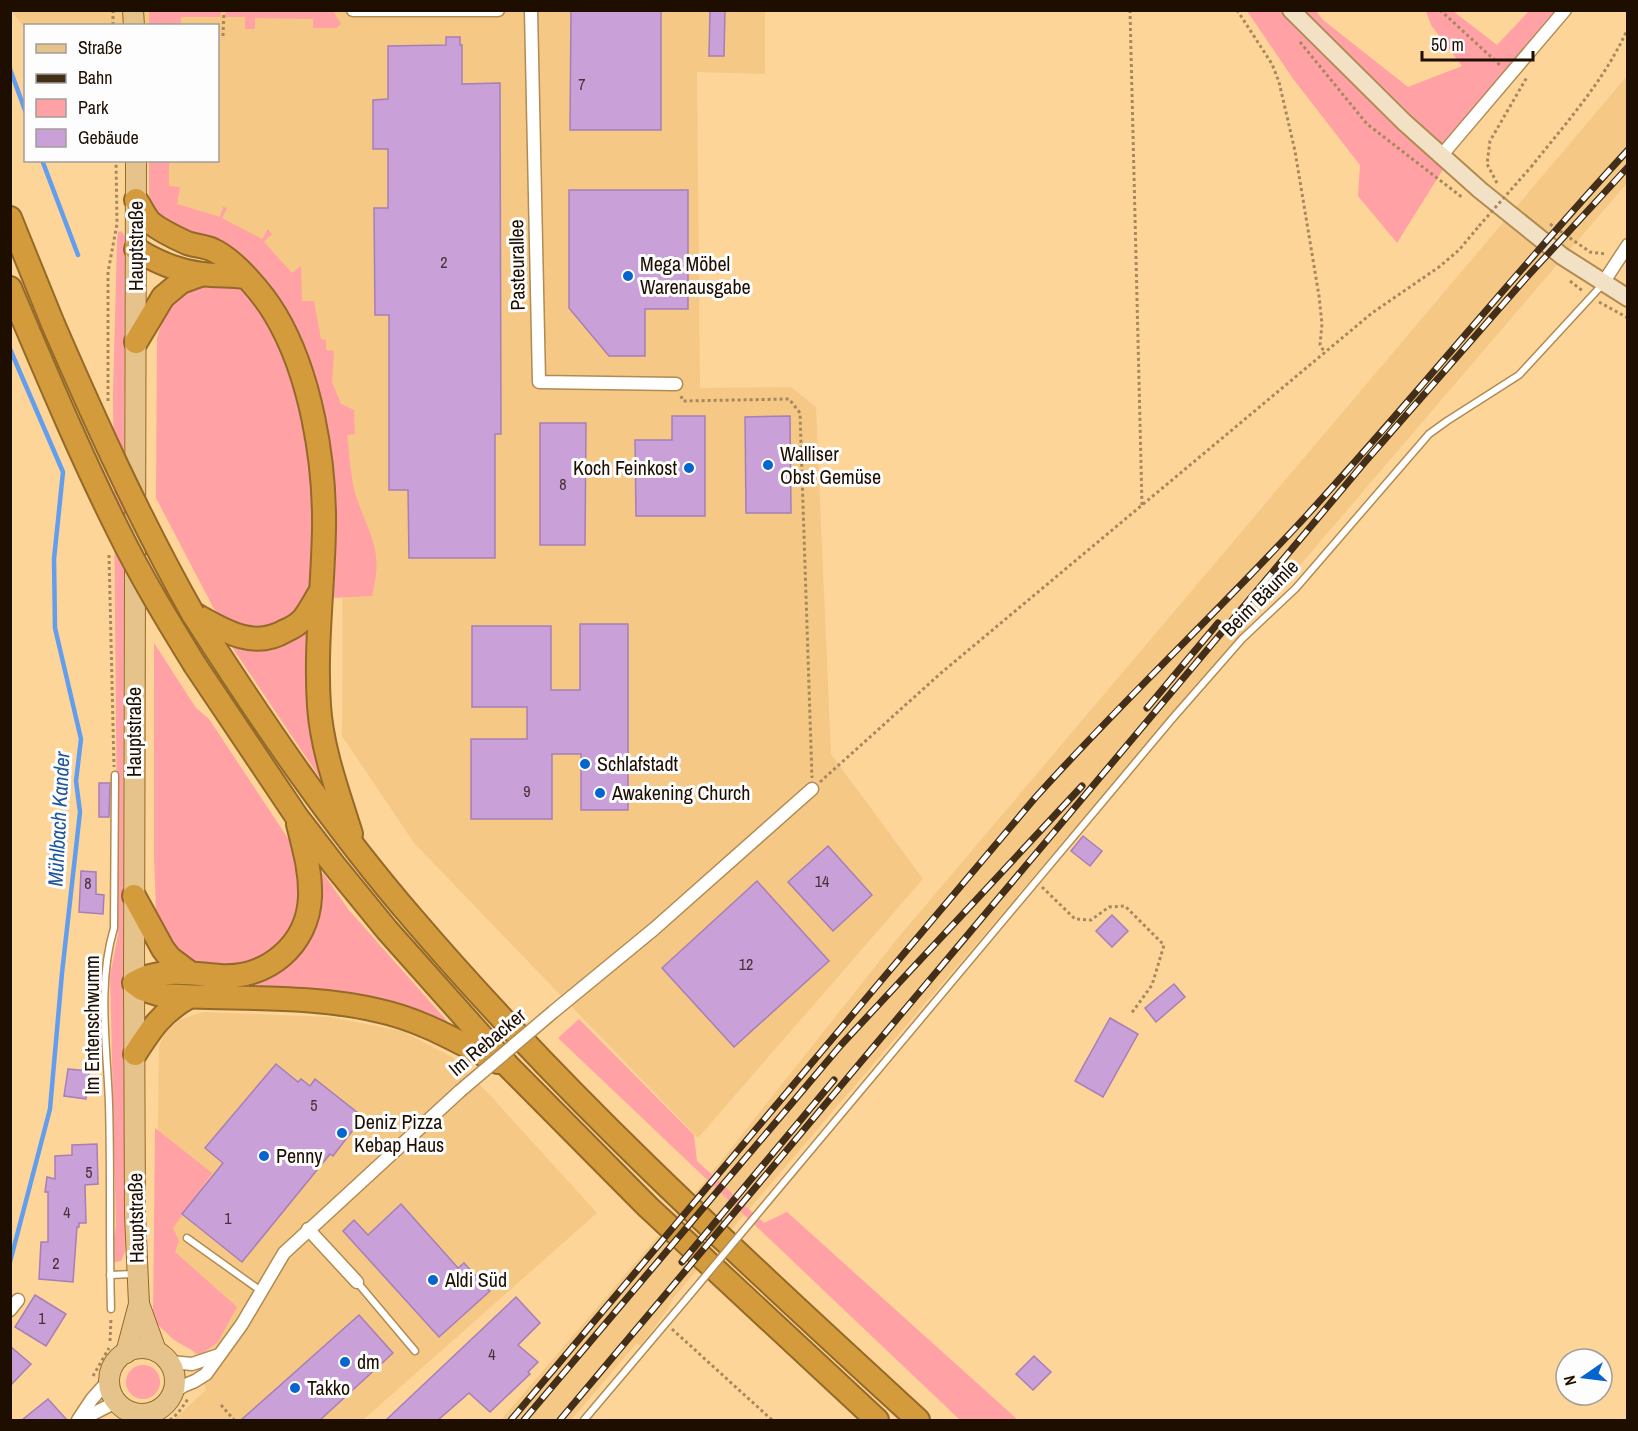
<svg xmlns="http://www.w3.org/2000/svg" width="1638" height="1431" font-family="'Archivo Narrow',sans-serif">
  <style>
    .built { fill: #f5c885 }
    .green { fill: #ffa1a5 }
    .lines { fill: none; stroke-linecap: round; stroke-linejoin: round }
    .stream { stroke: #639eee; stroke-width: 4.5 }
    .building { fill: #c9a0d8; stroke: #a67fb5; stroke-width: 1.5 }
    .lane-casing { stroke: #b18b51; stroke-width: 9 }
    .street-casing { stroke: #b18b51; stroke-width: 15 }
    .secondary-casing { stroke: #b18b51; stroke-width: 20 }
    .primary-casing { stroke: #946a28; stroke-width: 22 }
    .highway-casing { stroke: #946a28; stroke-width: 26 }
    .path { stroke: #a7885e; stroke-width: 3; stroke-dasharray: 3 3; stroke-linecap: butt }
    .lane { stroke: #fff; stroke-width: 6 }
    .street { stroke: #fff; stroke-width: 12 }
    .secondary { stroke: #f2e1c5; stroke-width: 16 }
    .primary { stroke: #e5c38b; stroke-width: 20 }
    .highway { stroke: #d49b3d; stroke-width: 22 }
    .rail-casing { stroke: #422e19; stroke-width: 7 }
    .rail { stroke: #fdfdfd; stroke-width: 4.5; stroke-dasharray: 14; stroke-linecap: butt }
    .lane-bridge-casing { stroke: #b18b51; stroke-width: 9; stroke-linecap: butt }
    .street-bridge-casing { stroke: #b18b51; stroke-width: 15; stroke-linecap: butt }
    .highway-bridge-casing { stroke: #946a28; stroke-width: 26; stroke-linecap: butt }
    .path-bridge { stroke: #a7885e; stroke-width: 3; stroke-dasharray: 3 3; stroke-linecap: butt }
    .lane-bridge { stroke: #fff; stroke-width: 6 }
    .street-bridge { stroke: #fff; stroke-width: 12 }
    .highway-bridge { stroke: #d49b3d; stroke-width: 22 }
    .poi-dot { fill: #0365cd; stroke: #fdfdfd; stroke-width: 2 }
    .labels { text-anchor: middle; stroke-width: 6; stroke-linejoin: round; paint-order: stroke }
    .number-label { font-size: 16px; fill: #483236 }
    .street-label { font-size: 20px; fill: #1d0e00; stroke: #fdfdfd }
    .poi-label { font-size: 20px; fill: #1d0e00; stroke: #fdfdfd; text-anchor: start }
    .water-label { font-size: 21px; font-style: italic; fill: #1e569e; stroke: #fdfdfd }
  </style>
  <rect width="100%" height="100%" fill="#fed599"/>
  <g class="built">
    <polygon points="11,11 765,11 765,74 697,72 700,388 791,387 816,407 831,754 923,879 698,1138 414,843 342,736 343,479 284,287 223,229 157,210 150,161 218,160 218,26 26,26 24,27"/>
    <polygon points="1627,76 1627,183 674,1297 668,1309 641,1345 636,1344 571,1420 501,1420 710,1175 897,939"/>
    <polygon points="203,1012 330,1017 402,1031 452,1057 488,1093 597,1213 363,1420 173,1420 206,1390 195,1355 191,1348 162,1324 155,1323 159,1046 164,1034 179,1020"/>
  </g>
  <g class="green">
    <polygon points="149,11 149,10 221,11 221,17 181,17 181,26 149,25"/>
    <polygon points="226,11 333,11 341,24 336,28 313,28 313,19 255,18 255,29 245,29 245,17 225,17"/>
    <polygon points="1247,11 1316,11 1323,20 1408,87 1462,66 1431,25 1426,11 1453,11 1497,45 1529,11 1568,11 1499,80 1397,243 1358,196 1360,165 1294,80"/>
    <path d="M149,161H169V186L180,187L177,204L220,217L223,207L227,208L222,218L262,239L268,229L272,234L264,242L292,273L301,266L302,301H314L321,339L326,340V350L334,351L332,382L341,404L354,410L355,434L347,435C350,454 350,477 356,496C370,538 384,549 372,596L331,598L294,328L279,297L259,272L233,251L165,226L152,206L149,194Z"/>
    <polygon points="121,231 125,236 123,942 125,1252 121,1261 115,1262 111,1257 116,1226 110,976 118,934 113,394 117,240 118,232"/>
    <path d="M198,285C226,285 240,284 262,305L292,370L314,473L313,591L301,610L260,633L225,620L214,609L156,498L157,339C163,314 174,295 198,285Z"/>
    <polygon points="307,622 322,781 228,641"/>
    <polygon points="154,643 196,708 209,719 295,849 302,908 276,950 244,967 214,966 188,959 171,945 156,913 154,855"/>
    <polygon points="323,873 348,909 455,1030 167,989 159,981 250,984 271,977 285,968 300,953 314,931 319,909 317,877"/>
    <polygon points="579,1019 694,1135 697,1161 764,1223 787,1212 1018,1420 960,1420 558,1038"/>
    <polygon points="155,1128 212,1173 173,1228 179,1241 175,1252 237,1307 218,1342 200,1355 174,1340 153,1320"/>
    <circle cx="143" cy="1382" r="17"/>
  </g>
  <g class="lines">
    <g class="stream">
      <polyline points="10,69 26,113"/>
      <polyline points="42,160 78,255"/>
      <polyline points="10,349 63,472 54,559 55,628 81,739 76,781 80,812 62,973 50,1109 10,1262"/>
    </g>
  </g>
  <g class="building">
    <polygon points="571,10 661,10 661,130 570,130"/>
    <polygon points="710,10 725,10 724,56 709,56"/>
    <polygon points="446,37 460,37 460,45 462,45 462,84 500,83 501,434 495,434 495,558 409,558 408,490 389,490 389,315 375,315 374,208 388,208 388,149 373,149 373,100 388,99 388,46 446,45"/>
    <polygon points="569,190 688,190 688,309 645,309 645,356 609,356 569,308"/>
    <polygon points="672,416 705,416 705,516 636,516 635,440 672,440"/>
    <polygon points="790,416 791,513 746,513 745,417"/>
    <polygon points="540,423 586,423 585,545 540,545"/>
    <polygon points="580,624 628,624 628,810 581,810 581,754 552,754 552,819 471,819 471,739 527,739 527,707 472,707 472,626 551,626 551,690 580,690"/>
    <polygon points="99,783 110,783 109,817 99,817"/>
    <polygon points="1083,836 1102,851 1090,866 1071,851"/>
    <polygon points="828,846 872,895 833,931 788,882"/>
    <polygon points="81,871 96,872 96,894 104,895 103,914 79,912"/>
    <polygon points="757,881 829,961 734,1047 662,968"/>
    <polygon points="1112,915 1128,931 1112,947 1096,931"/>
    <polygon points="1174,984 1185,997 1156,1022 1145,1008"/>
    <polygon points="1110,1018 1138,1034 1103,1097 1075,1081"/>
    <polygon points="276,1064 298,1082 301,1079 310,1086 315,1079 363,1117 333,1156 330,1154 242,1262 182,1214 223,1163 205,1148"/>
    <polygon points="68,1069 89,1071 86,1099 64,1096"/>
    <polygon points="97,1144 98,1184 85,1185 86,1223 79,1223 79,1227 77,1227 73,1282 39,1279 41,1242 48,1242 48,1192 45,1192 47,1177 55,1179 55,1156 72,1155 72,1145"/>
    <polygon points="401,1204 458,1268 464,1263 490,1291 439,1337 343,1231 354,1220 368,1235"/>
    <polygon points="35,1295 66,1314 46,1346 15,1327"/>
    <polygon points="516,1297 540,1323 518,1345 538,1362 528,1372 530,1374 490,1412 469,1393 438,1420 386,1420"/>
    <polygon points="359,1315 393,1353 320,1420 241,1420"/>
    <polygon points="10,1346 31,1364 10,1386"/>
    <polygon points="1034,1356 1051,1372 1033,1390 1016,1374"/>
    <polygon points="48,1399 67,1420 22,1420"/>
  </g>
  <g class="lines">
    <defs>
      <g id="lane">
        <polyline points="754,1218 1172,719 1242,639 1296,588 1429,434 1447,421 1519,375 1602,285"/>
        <polyline points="187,1238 261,1291"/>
        <polyline points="110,1275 133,1274"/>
        <polyline points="357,1282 415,1351"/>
        <path d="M111,1309C109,1241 111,1173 109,1104C107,1046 97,984 114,928L115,775"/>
        <polyline points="584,1420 688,1297"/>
      </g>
      <g id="street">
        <polyline points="353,10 498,10"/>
        <polyline points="531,10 539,382 676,384"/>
        <polyline points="1441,156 1565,10"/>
        <polyline points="1603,283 1628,245"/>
        <polyline points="553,1012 654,929 812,789"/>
        <polyline points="308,1229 357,1282"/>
        <polyline points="10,1310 18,1300"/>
        <polyline points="170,1362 192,1364 219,1355"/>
        <polyline points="173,1393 183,1386 195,1381 206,1374 242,1324 284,1253 460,1091"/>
        <polyline points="78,1420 92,1399 109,1380"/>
        <polyline points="81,1420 110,1405 120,1405"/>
      </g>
      <polyline id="secondary" points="1291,10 1404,122 1480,190 1562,256 1628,298"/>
      <g id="primary">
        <polyline points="133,10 134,26"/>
        <polyline points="139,1304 156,1351"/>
        <circle cx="142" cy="1381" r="33"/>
        <polyline points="126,1353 139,1304 135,1215 134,983 136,160"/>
      </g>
      <g id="highway">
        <path d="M136,200C141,207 145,217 151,223C160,230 176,238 187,243C195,246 205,246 213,250C235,260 263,294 275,314C311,374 325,461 324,529C323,588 315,647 319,706C322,750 338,792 351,834"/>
        <polyline points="10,218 53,324"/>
        <path d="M136,249C156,262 179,271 202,274C217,276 231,275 245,277"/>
        <polyline points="10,288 21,314"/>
        <polyline points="136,342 163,297 181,282 203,274"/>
        <path d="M193,614C261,720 331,824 414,920C568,1100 744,1260 918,1420"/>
        <path d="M194,614C223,630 253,650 285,631C292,628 300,623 304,618C310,610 314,602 319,594"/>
        <polyline points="195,665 297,817 334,865 387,930 509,1067 648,1207 877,1420"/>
        <path d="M298,824C304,848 311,872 310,897C308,945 267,979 220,976C193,974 159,967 134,983L142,989L161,995C234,1000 309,994 380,1011C422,1020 460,1043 498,1062"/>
        <polyline points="134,896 163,949 170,958 190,973"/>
        <path d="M135,1054C151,1029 162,1012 189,997"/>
      </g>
    </defs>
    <use href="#lane" class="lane-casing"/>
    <use href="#street" class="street-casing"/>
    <use href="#secondary" class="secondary-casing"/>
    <use href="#primary" class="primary-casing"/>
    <use href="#highway" class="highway-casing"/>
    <g class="path">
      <polyline points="113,10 113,26"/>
      <polyline points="1130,10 1142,505"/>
      <polyline points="1237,10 1272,64 1279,82 1295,151 1319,296 1322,324 1320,345 1325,353"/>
      <polyline points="1440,10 1501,66"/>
      <polyline points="223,36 224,10"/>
      <polyline points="1300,42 1367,124 1463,198"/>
      <path d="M1531,167C1566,123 1605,80 1628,28"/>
      <polyline points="1497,183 1487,164 1490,141 1527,77"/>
      <polyline points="1550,224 1590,252 1606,254"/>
      <polyline points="1570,281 1584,292"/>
      <polyline points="1599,302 1628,318"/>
      <polyline points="681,396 683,401 789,399 800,413 812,778"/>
      <polyline points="108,401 108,272 117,224 116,160"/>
      <polyline points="109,555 114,767"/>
      <polyline points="820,782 941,673 1372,313 1439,267 1459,250 1479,226"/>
      <polyline points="1042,887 1075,919 1091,920 1109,907 1125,906 1164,945 1152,985 1131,1014"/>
      <polyline points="672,1329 772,1420"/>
      <polyline points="110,1341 111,1318"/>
      <polyline points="93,1376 109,1348"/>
      <polyline points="221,1405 234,1420"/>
      <polyline points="170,1420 178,1413 188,1399"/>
    </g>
    <use href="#lane" class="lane"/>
    <use href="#street" class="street"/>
    <use href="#secondary" class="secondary"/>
    <use href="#primary" class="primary"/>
    <use href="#highway" class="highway"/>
    <defs>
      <g id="rail">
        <polyline points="1147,708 1218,623"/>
        <polyline points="682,1262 834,1080"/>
        <path d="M511,1420L1035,798C1123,700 1219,611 1308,514C1417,395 1518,269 1628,150"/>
        <polyline points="524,1420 841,1045 1082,786"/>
        <polyline points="560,1420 1365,462 1526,278 1628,167"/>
      </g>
    </defs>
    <use href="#rail" class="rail-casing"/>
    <use href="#rail" class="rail"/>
    <defs>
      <polyline id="lane-bridge" points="688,1297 754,1218"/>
      <polyline id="street-bridge" points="460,1091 553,1012"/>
      <g id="highway-bridge">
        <path d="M21,314C52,387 83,460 118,530C141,577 168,621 195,665"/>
        <path d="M53,324C96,423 140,520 193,614"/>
      </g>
    </defs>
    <use href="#lane-bridge" class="lane-bridge-casing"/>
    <use href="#street-bridge" class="street-bridge-casing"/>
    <use href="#highway-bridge" class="highway-bridge-casing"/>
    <polyline class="path-bridge" points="1479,226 1531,167"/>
    <use href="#lane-bridge" class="lane-bridge"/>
    <use href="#street-bridge" class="street-bridge"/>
    <use href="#highway-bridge" class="highway-bridge"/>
  </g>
  <g class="poi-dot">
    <circle cx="628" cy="276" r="6"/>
    <circle cx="768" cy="465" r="6"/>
    <circle cx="689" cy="468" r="6"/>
    <circle cx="585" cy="764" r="6"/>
    <circle cx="600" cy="793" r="6"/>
    <circle cx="342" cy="1133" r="6"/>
    <circle cx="264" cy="1156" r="6"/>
    <circle cx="433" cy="1280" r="6"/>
    <circle cx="345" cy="1362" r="6"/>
    <circle cx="295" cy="1388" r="6"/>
  </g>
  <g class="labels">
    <g class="number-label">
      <text x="582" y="90">7</text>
      <text x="444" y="268">2</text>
      <text x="563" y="490">8</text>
      <text x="527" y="797">9</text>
      <text x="822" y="887">14</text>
      <text x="88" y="889">8</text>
      <text x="746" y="970">12</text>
      <text x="314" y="1111">5</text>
      <text x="89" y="1178">5</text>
      <text x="67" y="1218">4</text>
      <text x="228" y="1224">1</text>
      <text x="56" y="1269">2</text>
      <text x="42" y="1324">1</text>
      <text x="492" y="1360">4</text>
    </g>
    <g class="street-label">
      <text transform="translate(136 246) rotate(-90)" y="7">Hauptstraße</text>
      <text transform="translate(517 265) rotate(-91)" y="7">Pasteurallee</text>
      <text transform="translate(1260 598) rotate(-45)" y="7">Beim Bäumle</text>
      <text transform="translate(134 732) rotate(-90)" y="7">Hauptstraße</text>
      <text transform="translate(92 1025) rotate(-90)" y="7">Im Entenschwumm</text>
      <text transform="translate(487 1042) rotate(-40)" y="7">Im Rebacker</text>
      <text transform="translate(136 1218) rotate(-91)" y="7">Hauptstraße</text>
    </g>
    <g class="poi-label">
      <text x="640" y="271">Mega Möbel<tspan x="640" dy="23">Warenausgabe</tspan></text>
      <text x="780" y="461">Walliser<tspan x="780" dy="23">Obst Gemüse</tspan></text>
      <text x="677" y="475" text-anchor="end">Koch Feinkost</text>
      <text x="597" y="771">Schlafstadt</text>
      <text x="612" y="800">Awakening Church</text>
      <text x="354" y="1129">Deniz Pizza<tspan x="354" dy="23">Kebap Haus</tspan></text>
      <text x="276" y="1163">Penny</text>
      <text x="445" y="1287">Aldi Süd</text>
      <text x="357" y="1369">dm</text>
      <text x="307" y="1395">Takko</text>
    </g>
    <g class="water-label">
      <text transform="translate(59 819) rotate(-87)" y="7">Mühlbach Kander</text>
    </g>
  </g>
  <rect width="1638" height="1431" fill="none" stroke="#1d0e00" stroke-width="24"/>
  <rect x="24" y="24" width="195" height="138" fill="#fdfdfd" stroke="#a39d98" stroke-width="1.5"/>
  <rect x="36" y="44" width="30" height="9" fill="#e5c38b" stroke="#a39d98" stroke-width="1.5"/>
  <text x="78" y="54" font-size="18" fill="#1d0e00">Straße</text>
  <rect x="36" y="74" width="30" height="9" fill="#422e19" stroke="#a39d98" stroke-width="1.5"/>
  <text x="78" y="84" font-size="18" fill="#1d0e00">Bahn</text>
  <rect x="36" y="99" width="30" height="18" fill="#ffa1a5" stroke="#a39d98" stroke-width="1.5"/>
  <text x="78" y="114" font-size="18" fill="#1d0e00">Park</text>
  <rect x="36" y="129" width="30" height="18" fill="#c9a0d8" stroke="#a39d98" stroke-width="1.5"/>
  <text x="78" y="144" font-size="18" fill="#1d0e00">Gebäude</text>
  <g transform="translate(1584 1377) rotate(256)"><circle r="28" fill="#fdfdfd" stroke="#a39d98" stroke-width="1.5"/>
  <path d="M0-4.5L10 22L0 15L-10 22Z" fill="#0365cd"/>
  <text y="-9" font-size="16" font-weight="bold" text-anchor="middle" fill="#1d0e00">N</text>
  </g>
  <path d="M1422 51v9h111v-9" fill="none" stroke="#1d0e00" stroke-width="3"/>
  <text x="1431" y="51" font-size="18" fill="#1d0e00" stroke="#fdfdfd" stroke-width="4.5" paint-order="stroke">50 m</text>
</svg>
